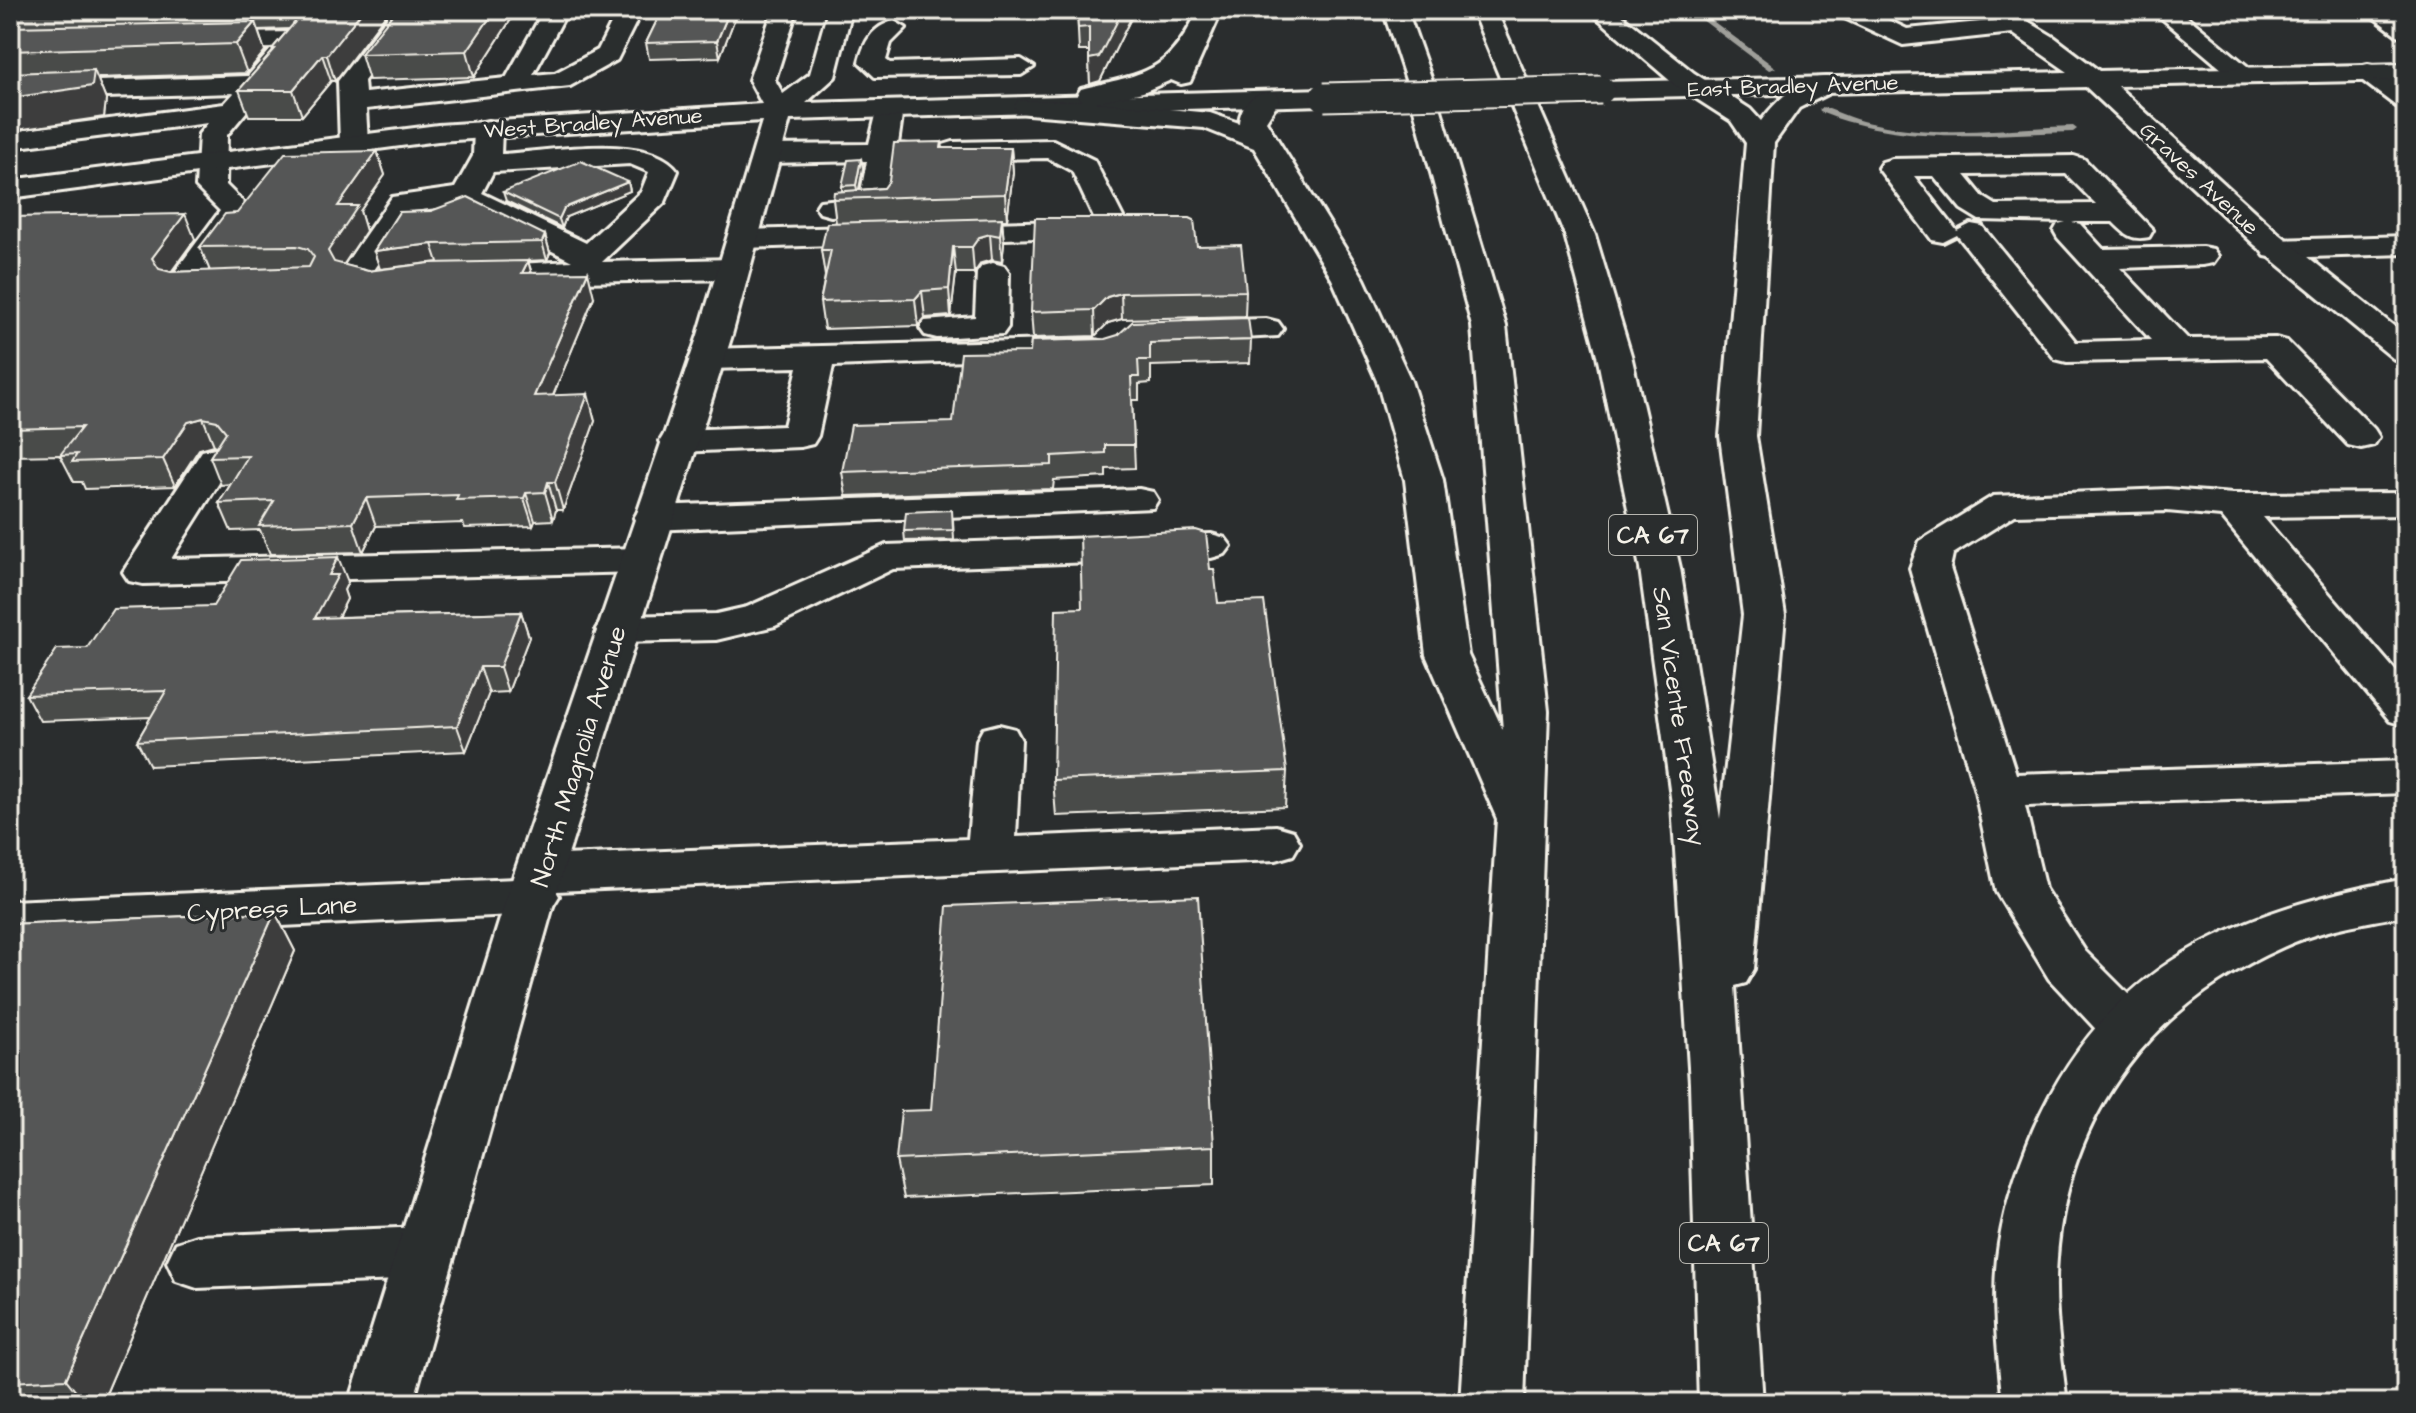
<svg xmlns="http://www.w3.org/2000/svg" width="2416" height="1413" font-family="'Architects Daughter',sans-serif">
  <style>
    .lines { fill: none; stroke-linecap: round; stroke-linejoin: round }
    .stream { fill: #9f9f9a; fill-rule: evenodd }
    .minor-casing { stroke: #f4f1e8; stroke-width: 6 }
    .major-casing { stroke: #f4f1e8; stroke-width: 6 }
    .highway-casing { stroke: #f4f1e8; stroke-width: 6 }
    .minor { fill: #2a2d2e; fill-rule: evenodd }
    .major { fill: #2a2d2e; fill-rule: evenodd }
    .highway { fill: #2a2d2e; fill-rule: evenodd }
    .major-bridge-casing { stroke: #f4f1e8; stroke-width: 31; stroke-linecap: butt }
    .major-bridge { stroke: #2a2d2e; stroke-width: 27 }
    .wall { fill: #494b4a; stroke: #f4f1e8; stroke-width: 2 }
    .shaded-wall { fill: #3c3d3c; stroke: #f4f1e8; stroke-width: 2 }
    .building { fill: #555756; stroke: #f4f1e8; stroke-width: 2 }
    .labels { text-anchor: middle; stroke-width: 6; stroke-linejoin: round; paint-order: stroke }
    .far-street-label { font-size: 22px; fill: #f4f1e8; stroke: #2a2d2e }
    .shield { fill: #2a2d2e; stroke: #b7b6b0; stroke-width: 2 }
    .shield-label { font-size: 24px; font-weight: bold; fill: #f4f1e8 }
    .street-label { font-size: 26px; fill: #f4f1e8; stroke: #2a2d2e }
  </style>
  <rect width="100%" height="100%" fill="#2a2d2e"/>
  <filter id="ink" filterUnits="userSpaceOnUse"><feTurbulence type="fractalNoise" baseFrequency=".0125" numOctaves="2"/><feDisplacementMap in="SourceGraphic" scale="16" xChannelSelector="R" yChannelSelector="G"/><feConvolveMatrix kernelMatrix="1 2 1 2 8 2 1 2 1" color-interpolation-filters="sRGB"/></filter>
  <g filter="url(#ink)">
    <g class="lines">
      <g class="stream">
        <polygon points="1689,10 1698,10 1776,68 1769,70"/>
        <path d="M1823,107C1841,113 1857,121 1876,124C1940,138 2008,128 2073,126L2077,129L2073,132C1988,134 1901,145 1820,112L1819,110Z"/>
      </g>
      <defs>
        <g id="minor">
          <polygon points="393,10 418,10 364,81 365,93 506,78 544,10 568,10 533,75 555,73 598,50 618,10 642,10 617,60 570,86 366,109 368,143 364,149 344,149 340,143 338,81"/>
          <polygon points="1835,10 1867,10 1907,29 2022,18 2034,25 2022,32 1903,45 1838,15"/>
          <polygon points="2152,10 2179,10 2258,75 2254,81 2236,81"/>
          <polygon points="2364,10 2393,10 2406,19 2406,38 2397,35"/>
          <path d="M894,21L906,28L891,43L886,60L890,63L1021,59L1034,67L1021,75L875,77L859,62C864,42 873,26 894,21Z"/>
          <polygon points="293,32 306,40 227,135 226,185 251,210 204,275 236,278 241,285 236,292 225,295 170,292 165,285 220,211 196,187 199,134 208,123 10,148 10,132 224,104 234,93 10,100 10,84 248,76 272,48 200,50 187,42 200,34"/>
          <polygon points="2368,64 2377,66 2406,87 2406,108 2396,106 2359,78 2355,72 2359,66"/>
          <polygon points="889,101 899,103 903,109 898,144 920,146 924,152 920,158 895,161 889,206 885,212 831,216 820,213 816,207 820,201 860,197 867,161 767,163 757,160 753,154 757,148 767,145 869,144 879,103"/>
          <path d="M488,121L498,123L502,129L501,154C546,152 651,131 678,171L665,202L602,262L734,259L745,262L750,269L745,276L734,279L471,284L460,281L455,274L460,267L572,261L461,205L413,211L371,273L414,274L419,281L414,288L376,294L344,285L339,273L392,197L455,188L473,156L474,129L478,123ZM630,164L649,172L641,192L586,243L482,193L493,172Z"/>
          <polygon points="1053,140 1094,160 1129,229 1125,235 743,248 732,246 728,239 732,232 743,230 1095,220 1072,171 1048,158 953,160 943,157 939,151 943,145 953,142"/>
          <path d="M2074,156L2084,159L2153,230L2149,237C2131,241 2125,234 2113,222H2072L2080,224L2103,249L2202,247L2213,249L2218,256L2213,263L2202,265L2120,268L2188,339L2275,338L2287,341L2374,429L2379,437L2374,445L2361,448L2348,445L2266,358L2067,362L2055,359L1957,235L1943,242L1932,240L1878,168L1882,162L1892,159ZM2066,174L2096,204L1996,205L1983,197L1965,175ZM1914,176H1934L1961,209L1979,220L2066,222L2058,224L2054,231L2058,238L2151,340L2076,342L1982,226L1971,224L1957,231Z"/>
          <polygon points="2406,236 2406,254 2276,258 2265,256 2260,249 2265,242 2276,240"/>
          <polygon points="993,263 1004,266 1009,273 1008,327 1003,334 937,338 925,335 920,328 925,321 975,317 977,273 982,266"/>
          <polygon points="1266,319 1278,322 1283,329 1278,336 1189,341 1177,338 1172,331 1177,324 1189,321"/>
          <polygon points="1091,339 1103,342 1108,349 1103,356 833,366 818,436 813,444 800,447 678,452 665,449 660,441 665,433 678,430 784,426 798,367 706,369 694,366 689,359 694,352 706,349"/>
          <polygon points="215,448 228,451 234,459 171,559 641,548 655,552 661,560 655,568 641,572 143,584 129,581 123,572 202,451"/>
          <polygon points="1139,489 1153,492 1158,500 1153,508 653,530 639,526 634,518 639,510 653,506"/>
          <polygon points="2167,489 2233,494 2406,493 2406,515 2263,517 2406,683 2406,726 2390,721 2221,516 2167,511 2015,515 1953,554 1950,568 2016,774 2406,761 2406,793 2025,806 2045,889 2085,951 2144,1010 2151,1025 2144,1040 2125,1046 2106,1040 2049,979 1996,892 1975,791 1910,568 1920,541 1993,496"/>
          <polygon points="1211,534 1225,538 1231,546 1225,554 1211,558 893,569 775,626 716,640 617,642 602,638 596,629 602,620 617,616 716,614 747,607 886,545"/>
          <polygon points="999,725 1015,729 1021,740 1016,837 1276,826 1293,831 1300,843 1293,855 1276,860 556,891 559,896 551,909 534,914 10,939 10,901 516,879 514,874 521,862 538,856 968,839 977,740 983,729"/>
          <polygon points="425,1227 446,1234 455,1253 446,1272 425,1279 197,1288 176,1281 167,1262 176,1243 197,1236"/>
        </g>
        <g id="major">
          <polygon points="773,10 797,10 775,80 783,94 810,74 828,10 852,10 835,77 806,103 1324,89 1334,91 1337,97 1334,103 1324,105 790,120 732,335 562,874 413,1403 349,1403 514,874 698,335 762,121 438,141 10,198 10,180 438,125 762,104 749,80"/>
          <polygon points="1979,10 2009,10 2054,37 2099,71 2406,64 2406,80 2117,86 2277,232 2406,336 2406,362 2394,359 2255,245 2086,87 1601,98 1592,96 1588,90 1592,84 1601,82 2068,72"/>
          <path d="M2406,879V915C2365,923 2322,929 2283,947C2152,1005 2068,1113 2057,1258C2053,1306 2061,1355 2067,1403H2003C1998,1355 1992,1306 1997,1258C2002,1214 2016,1171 2033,1130C2106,963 2237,910 2406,879Z"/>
        </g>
        <g id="highway">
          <path d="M1198,10H1222L1190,82L1181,84L1171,80L1143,92L1096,102L1210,113L1239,123C1241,103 1256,88 1277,93L1280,99L1266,121L1364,279L1411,381L1443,480L1468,655L1503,730L1472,326L1407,83L1383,10H1407L1433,83L1506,326L1548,711L1524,1403H1460L1497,819L1426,655L1405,480L1377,381L1332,279L1254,148L1204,128L1028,114L1018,112L1014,106L1018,100L1082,101L1077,95L1081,89C1144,73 1168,75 1198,10Z"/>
          <path d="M1472,10H1496L1595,235L1631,355L1680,568L1720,819L1743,615L1720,436L1746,143L1731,121L1675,85L1588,10H1615L1694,73L1750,109L1761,121C1777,100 1805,71 1835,78L1839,84L1835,90L1799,108L1774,143L1756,436L1785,615L1754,969L1746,983L1735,986L1763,1403H1699L1690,1083L1672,804L1640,568L1597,355L1565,235Z"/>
        </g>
      </defs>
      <use href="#minor" class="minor-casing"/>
      <use href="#major" class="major-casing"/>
      <use href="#highway" class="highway-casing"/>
      <use href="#minor" class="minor"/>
      <use href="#major" class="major"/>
      <use href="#highway" class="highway"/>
      <defs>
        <polyline id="major-bridge" points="1324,97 1601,90"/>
      </defs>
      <use href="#major-bridge" class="major-bridge-casing"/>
      <use href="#major-bridge" class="major-bridge"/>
    </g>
    <g class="wall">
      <polygon points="10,10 389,10 335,81 331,81 302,116 249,116 239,90 273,52 272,49 289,29 258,30 265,51 247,73 97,78 106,100 104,117 10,131"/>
      <polygon points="517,10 474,77 369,80 361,54"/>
      <polygon points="662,10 734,10 735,18 720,57 649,59 646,43"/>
      <polygon points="1077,10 1135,10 1100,81 1090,84 1089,51 1079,51"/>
      <polygon points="942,142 943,148 1011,148 1013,172 1007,220 1002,220 1004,244 1002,262 992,260 981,263 974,273 956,273 951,316 925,318 918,326 824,329 820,302 825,276 821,250 836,223 833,199 842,192 842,186 861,159 863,168 858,190 884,188"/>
      <polygon points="377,151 385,175 360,211 366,231 344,265 368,271 380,269 374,251 399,212 545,235 550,253 547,260 528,261 532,273 594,297 553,395 595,421 563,510 556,510 553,520 535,521 533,526 465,528 463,523 376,526 363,552 270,554 260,530 231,531 219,503 231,484 221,485 210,457 217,446 214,445 199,449 175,486 85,489 82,482 74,482 60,455 10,456 10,217 195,239 170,272 210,271 200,247 237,213"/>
      <polygon points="628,182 630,191 566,217 562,228 506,201 503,192"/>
      <polygon points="1197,246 1246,291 1245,316 1122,319 1108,323 1095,336 1033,338 1031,312"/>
      <polygon points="1251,340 1250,363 1151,366 1151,383 1139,384 1139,400 1132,400 1135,468 1106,469 1106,477 1054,480 1053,489 846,496 842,472 953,422 1030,352 1031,341"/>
      <polygon points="953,520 954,540 905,541 904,531"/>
      <polygon points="1210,569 1218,603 1287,771 1285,807 1056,816 1053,780 1082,608"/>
      <polygon points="348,582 344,590 347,599 338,617 521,612 529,637 508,692 489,693 466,751 150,766 137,741 151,717 40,721 26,695 87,648 213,606"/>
      <polygon points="275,912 295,951 102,1403 10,1403 10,924"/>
      <polygon points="931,1110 1214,1146 1214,1185 904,1198 896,1160"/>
    </g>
    <g class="shaded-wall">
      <polygon points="363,10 389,10 335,81 327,55"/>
      <polygon points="495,10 517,10 474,77 467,51"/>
      <polygon points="730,10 734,10 735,18 720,57 717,41"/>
      <polygon points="1123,10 1135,10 1100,81 1090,84 1089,59"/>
      <polygon points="255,22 265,51 247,73 236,44"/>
      <polygon points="322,55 331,81 302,116 293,90"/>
      <polygon points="94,70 106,100 104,117 10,131 10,98"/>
      <polygon points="1011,148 1013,172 1007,220 1005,194"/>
      <polygon points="377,151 385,175 360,211 366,231 336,276 328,251 338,206"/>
      <polygon points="861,159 863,168 858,194 856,185"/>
      <polygon points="628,182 630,191 566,217 562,228 559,219 564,208"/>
      <polygon points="185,214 195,239 163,283 152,258"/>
      <polygon points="1002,218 1004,244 1002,262 1000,236"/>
      <polygon points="990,234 992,260 981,263 974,273 972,247 979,237"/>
      <polygon points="545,235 550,253 547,260 542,242"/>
      <polygon points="432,244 438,262 380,269 374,251"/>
      <polygon points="953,247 956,273 951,316 949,289"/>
      <polygon points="528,261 535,286 522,273"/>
      <polygon points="588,272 594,297 542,422 534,396"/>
      <polygon points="922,291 925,318 918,326 915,299"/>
      <polygon points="1121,293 1122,319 1108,323 1095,336 1094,310 1107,297"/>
      <polygon points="588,394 595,421 563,510 555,482"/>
      <polygon points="203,418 214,445 199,449 175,486 163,459 188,422"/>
      <polygon points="548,482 556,510 553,520 545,492"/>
      <polygon points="526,493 535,521 533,526 524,498"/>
      <polygon points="366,498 376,526 363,552 353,523"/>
      <polygon points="338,557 348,582 344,590 347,599 325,643 315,618 329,575"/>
      <polygon points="521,612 529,637 508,692 500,667"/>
      <polygon points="480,667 489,693 466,751 457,726"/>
      <polygon points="275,912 295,951 102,1403 85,1403 66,1379"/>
    </g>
    <g class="building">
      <polygon points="294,10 363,10 327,55 322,55 293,90 239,90 275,49 272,49 301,15"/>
      <polygon points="396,10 495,10 467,51 361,54"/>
      <polygon points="662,10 730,10 717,41 646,43"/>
      <polygon points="1077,10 1123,10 1099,57 1089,59 1089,27 1078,28"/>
      <polygon points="255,22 236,44 10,51 10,27"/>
      <polygon points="94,70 92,86 10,98 10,73"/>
      <polygon points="942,142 941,148 1011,148 1005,194 833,199 834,192 884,188 889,181 894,143"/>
      <polygon points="377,151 338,206 358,206 328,251 334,262 368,271 430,263 528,261 522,273 588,272 534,396 588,394 555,482 548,482 545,492 526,493 524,498 456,500 458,495 366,498 353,523 259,526 274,501 219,503 248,456 210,457 226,432 217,421 203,418 188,422 163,459 72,462 77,454 60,455 82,427 10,429 10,217 185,214 152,258 159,269 171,272 309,267 314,257 308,249 297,246 200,247 225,214 237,213 285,153"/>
      <polygon points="861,159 856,185 842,186 848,160"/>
      <polygon points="581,161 628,182 564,208 559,219 503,192"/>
      <polygon points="468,197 545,235 542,242 432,244 374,251 399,212 431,211"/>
      <polygon points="1002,218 1000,236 990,234 979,237 972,247 953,247 949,289 922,291 915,299 820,302 831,250 821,250 827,223"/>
      <polygon points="1035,218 1190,218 1194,220 1197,246 1241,245 1246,291 1121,293 1107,297 1094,310 1031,312"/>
      <polygon points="1248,318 1251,340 1150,343 1150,360 1138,360 1139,377 1131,377 1134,445 1105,445 1105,453 1052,456 1052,465 842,472 851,425 953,422 961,353 1030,352 1031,341 1105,339 1118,335 1132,322"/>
      <polygon points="952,510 953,530 904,531 906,512"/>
      <polygon points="1196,530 1206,533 1210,569 1214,569 1218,603 1264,601 1287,771 1053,780 1056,609 1082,608 1080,536"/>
      <polygon points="338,557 329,575 338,575 315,618 521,612 500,667 480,667 457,726 137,741 166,691 26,695 57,649 87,648 113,609 213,606 241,560"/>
      <polygon points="1198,896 1214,1146 896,1160 901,1111 931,1110 947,906"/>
      <polygon points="275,912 66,1379 10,1382 10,924"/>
    </g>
  </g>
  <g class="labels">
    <g class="far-street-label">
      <text transform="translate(1793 85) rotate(-2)" y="8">East Bradley Avenue</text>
      <text transform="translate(593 122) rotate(-4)" y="8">West Bradley Avenue</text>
      <text transform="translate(2200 178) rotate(43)" y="8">Graves Avenue</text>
    </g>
    <g class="shield">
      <rect x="1609" y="515" width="88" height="40" rx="6"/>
      <rect x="1680" y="1223" width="88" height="40" rx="6"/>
    </g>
    <g class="shield-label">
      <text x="1653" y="543">CA 67</text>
      <text x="1724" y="1251">CA 67</text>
    </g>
    <g class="street-label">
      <text transform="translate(1680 716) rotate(82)" y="9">San Vicente Freeway</text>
      <text transform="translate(578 756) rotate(-73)" y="9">North Magnolia Avenue</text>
      <text transform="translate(272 908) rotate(-3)" y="9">Cypress Lane</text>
    </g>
  </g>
  <rect width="2416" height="1413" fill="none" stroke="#2a2d2e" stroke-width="40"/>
  <rect x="20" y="20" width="2376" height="1373" fill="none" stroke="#f4f1e8" stroke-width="3" filter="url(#ink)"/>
</svg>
